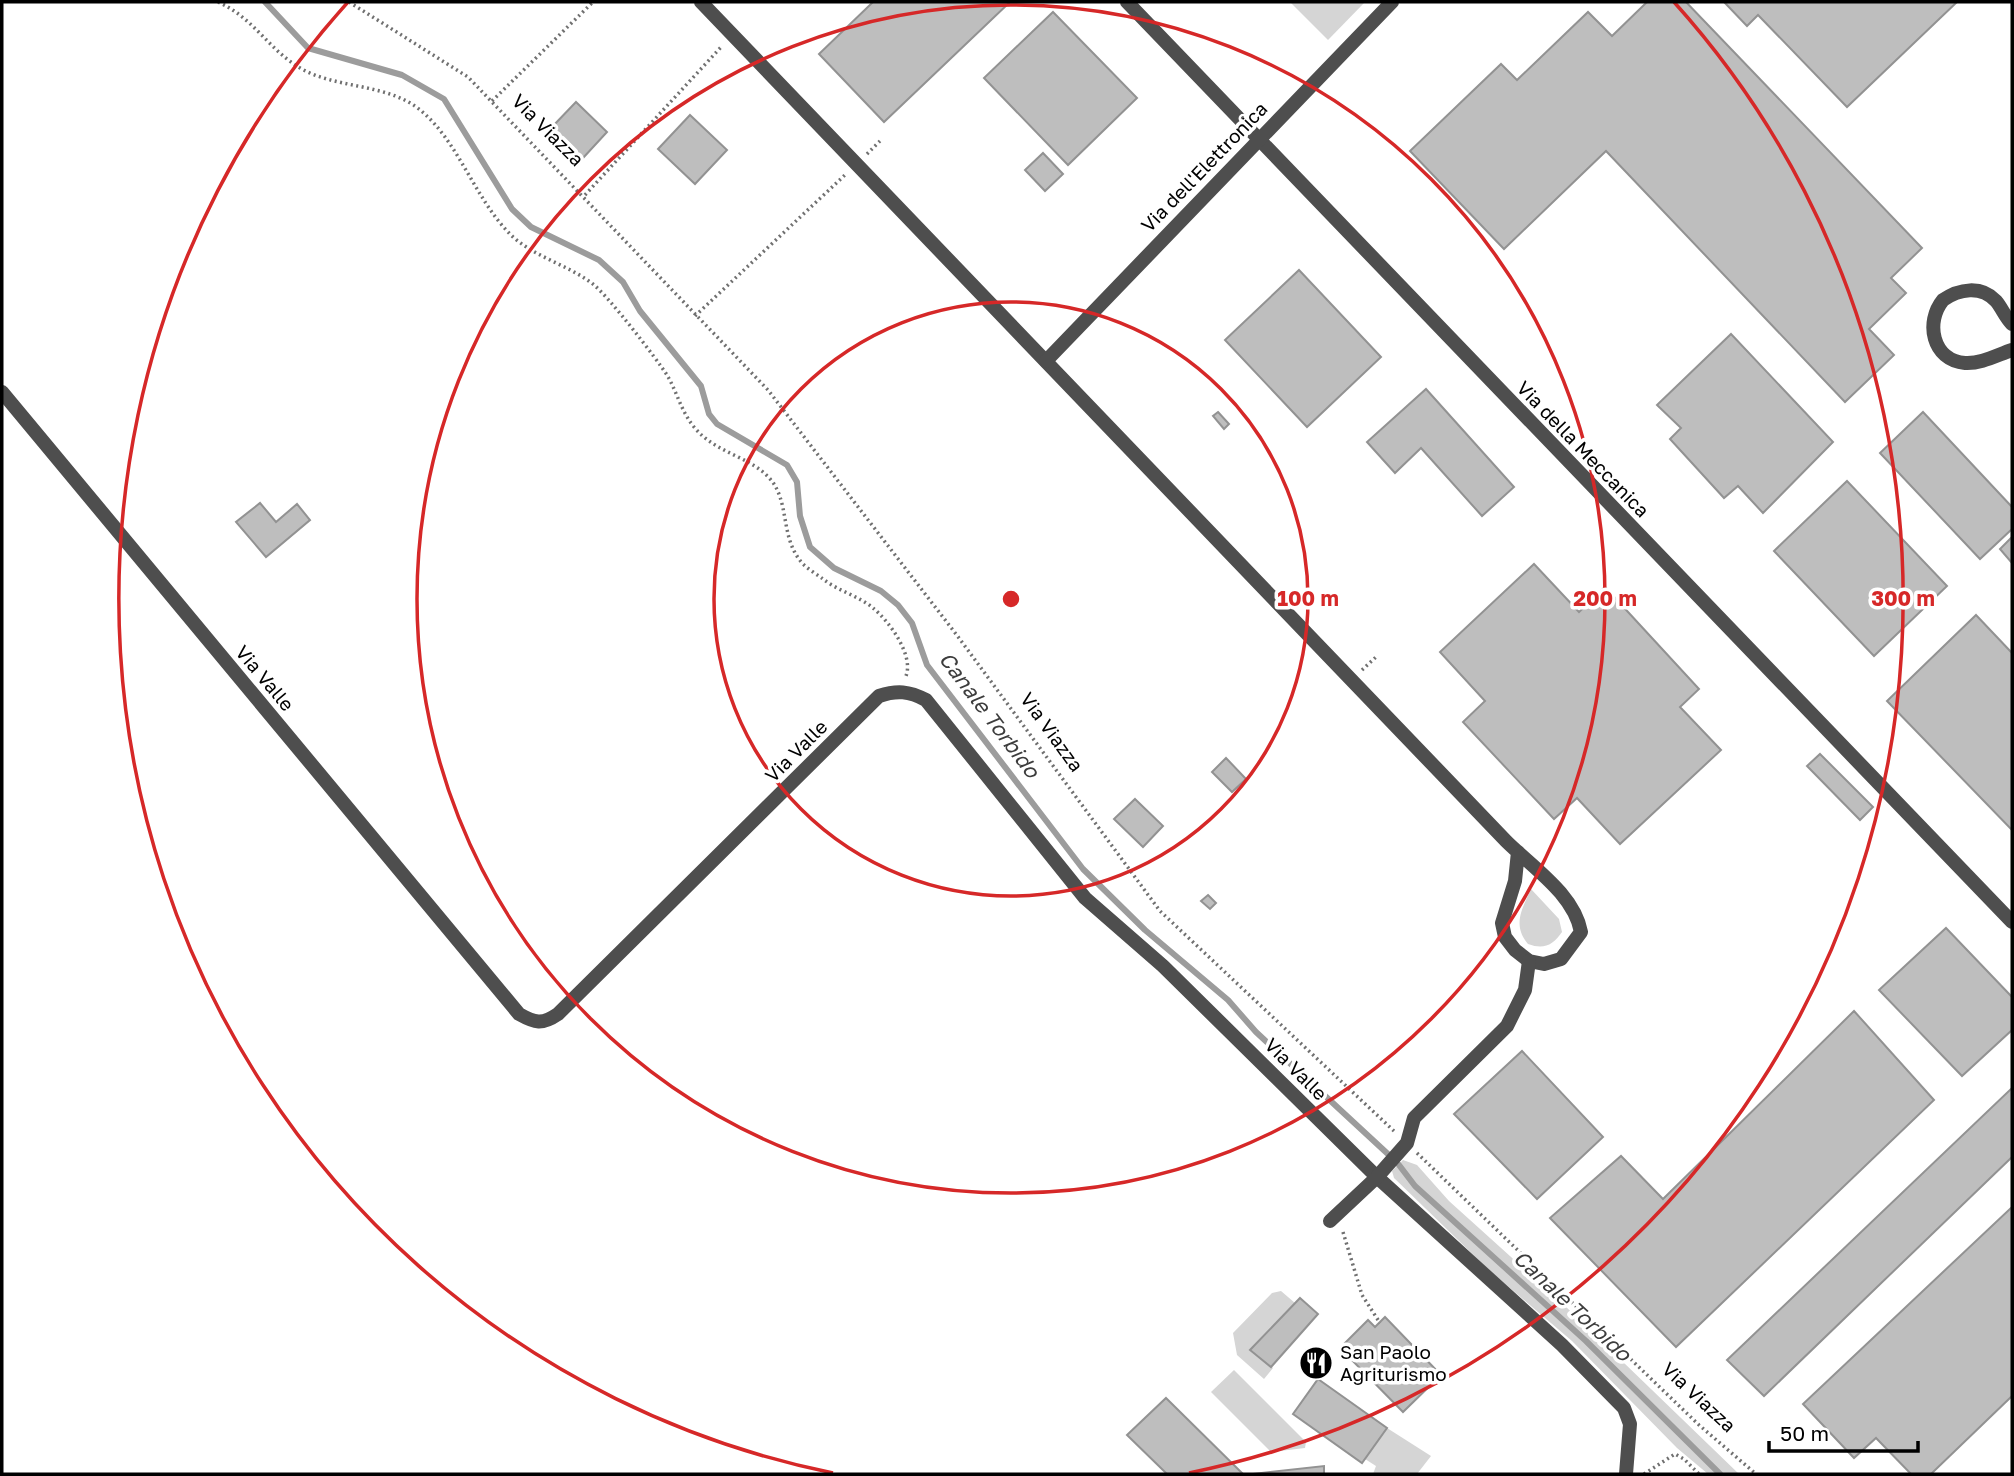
<svg xmlns="http://www.w3.org/2000/svg" width="2014" height="1476" font-family="'Golos Text',sans-serif">
  <style>
    .green { fill: #d5d5d5 }
    .lines { fill: none; stroke-linecap: round; stroke-linejoin: round }
    .stream { stroke: #9c9c9c; stroke-width: 6 }
    .building { fill: #bebebe; stroke: #929292; stroke-width: 2 }
    .path { stroke: #707070; stroke-width: 3.5; stroke-dasharray: 2 3.5; stroke-linecap: butt }
    .minor { stroke: #4e4e4e; stroke-width: 14 }
    .ring { fill: none; stroke: #d62828; stroke-width: 3.5 }
    .labels { text-anchor: middle; stroke-width: 7; stroke-linejoin: round; paint-order: stroke }
    .street-label { font-size: 19px; fill: #000; stroke: #fff }
    .poi-label { font-size: 19px; fill: #000; stroke: #fff; text-anchor: start }
    .water-label { font-size: 21px; font-style: italic; fill: #3d3d3d; stroke: #fff }
    .centre { fill: #d62828; stroke: #fff; stroke-width: 3.5 }
    .ring-label { font-size: 21px; text-anchor: middle; font-weight: bold; fill: #d62828; stroke: #fff; stroke-width: 7; stroke-linejoin: round; paint-order: stroke }
  </style>
  <rect width="100%" height="100%" fill="#fff"/>
  <g class="green">
    <polygon points="1290,2 1365,2 1328,40"/>
    <path d="M1531,889L1559,919L1562,932C1553,945 1544,950 1528,944C1512,925 1522,909 1531,889Z"/>
    <polygon points="1403,1160 1417,1165 1449,1201 1563,1304 1739,1474 1708,1474 1677,1448 1572,1341 1489,1270 1394,1178 1392,1171"/>
    <polygon points="1281,1291 1295,1303 1251,1350 1273,1368 1264,1379 1237,1355 1233,1333 1272,1293"/>
    <polygon points="1234,1370 1306,1442 1305,1448 1271,1452 1211,1392"/>
    <polygon points="1387,1428 1431,1456 1417,1474 1373,1474 1376,1466 1365,1459"/>
  </g>
  <g class="lines">
    <g class="stream">
      <polyline points="265,2 308,48 402,75 444,99 512,209 531,227 599,260 623,282 640,311 701,386 709,414 717,424 787,465 797,482 800,516 810,547 834,568 881,591 898,605 912,623 927,665 1083,869 1145,930 1228,1000 1256,1032 1389,1155"/>
      <polyline points="1399,1165 1415,1186 1586,1341 1720,1474"/>
    </g>
  </g>
  <g class="building">
    <polygon points="873,2 1010,2 884,122 819,54"/>
    <polygon points="1647,2 1686,2 1922,248 1891,278 1906,293 1869,329 1894,355 1845,402 1606,151 1504,249 1410,151 1501,64 1517,80 1588,12 1612,36"/>
    <polygon points="1724,2 1957,2 1847,107 1758,15 1747,26"/>
    <polygon points="1053,12 1137,98 1068,165 984,78"/>
    <polygon points="576,102 607,132 583,158 551,128"/>
    <polygon points="690,115 727,150 695,184 658,149"/>
    <polygon points="1043,153 1063,174 1045,191 1025,170"/>
    <polygon points="1299,270 1381,357 1307,427 1225,340"/>
    <polygon points="1731,334 1833,442 1763,513 1738,486 1724,498 1670,439 1681,428 1657,405"/>
    <polygon points="1426,389 1514,487 1482,516 1421,448 1395,473 1367,442"/>
    <polygon points="1218,412 1229,424 1224,429 1213,416"/>
    <polygon points="1923,412 2012,507 2012,529 1980,559 1880,453"/>
    <polygon points="1847,481 1947,586 1874,656 1774,551"/>
    <polygon points="260,503 276,522 297,504 310,520 266,557 236,522"/>
    <polygon points="2012,537 2012,563 2000,549"/>
    <polygon points="1534,564 1579,612 1605,587 1699,689 1680,707 1721,750 1620,844 1577,798 1554,819 1463,722 1485,701 1440,652"/>
    <polygon points="1976,615 2012,653 2012,830 1887,701"/>
    <polygon points="1820,754 1873,807 1860,820 1807,766"/>
    <polygon points="1226,758 1246,779 1232,792 1212,772"/>
    <polygon points="1135,799 1163,826 1143,847 1114,819"/>
    <polygon points="1208,895 1216,903 1210,909 1201,901"/>
    <polygon points="1946,928 2012,997 2012,1030 1962,1076 1879,990"/>
    <polygon points="1854,1011 1934,1100 1676,1347 1550,1218 1621,1156 1663,1199"/>
    <polygon points="1522,1051 1603,1137 1537,1199 1454,1114"/>
    <polygon points="2012,1088 2012,1157 1764,1396 1727,1360"/>
    <polygon points="2012,1207 2012,1396 1931,1474 1911,1474 1876,1438 1854,1458 1803,1404"/>
    <polygon points="1300,1298 1318,1314 1271,1367 1250,1350"/>
    <polygon points="1385,1317 1441,1375 1403,1412 1340,1348 1368,1320 1375,1327"/>
    <polygon points="1318,1379 1387,1428 1362,1463 1293,1414"/>
    <polygon points="1166,1398 1243,1474 1167,1474 1127,1435"/>
    <polygon points="1324,1466 1324,1474 1253,1474"/>
  </g>
  <g class="lines">
    <g class="path">
      <path d="M218,2C254,18 268,49 300,68C336,89 386,83 419,109C458,140 474,197 509,233C532,257 568,264 594,285C609,297 656,358 667,375C677,392 681,411 694,427C716,454 751,456 771,480C789,502 781,535 799,559C804,567 815,573 823,579C838,591 859,596 873,608C889,621 914,655 906,676"/>
      <polyline points="349,2 468,77 768,390 956,634 1160,911 1394,1131"/>
      <polyline points="492,101 593,2"/>
      <polyline points="867,154 880,141"/>
      <polyline points="585,195 722,46"/>
      <polyline points="695,316 846,174"/>
      <polyline points="1362,670 1376,657"/>
      <polyline points="1417,1153 1699,1425 1756,1474"/>
      <polyline points="1343,1232 1362,1295 1380,1323"/>
      <polyline points="1644,1474 1675,1454 1684,1459 1699,1474"/>
    </g>
    <g class="minor">
      <path d="M701,2L1506,841C1532,867 1574,894 1581,932L1561,959L1544,964L1529,961L1515,950L1505,937L1502,923L1515,881L1518,852"/>
      <polyline points="1127,2 2012,922"/>
      <path d="M2012,324C2005,317 2002,308 1996,301C1981,285 1959,289 1943,300C1925,322 1932,360 1965,363C1981,364 1997,355 2012,350"/>
      <polyline points="1046,361 1392,2"/>
      <path d="M2,392L519,1014C535,1023 542,1025 558,1014L879,696C897,690 909,691 926,700L1085,898L1163,966L1377,1177L1562,1345L1624,1408L1630,1424L1626,1474"/>
      <polyline points="1330,1221 1377,1177 1407,1143 1414,1118 1507,1026 1525,990 1529,961"/>
    </g>
  </g>
  <g class="ring">
    <circle cx="1011" cy="599" r="297"/>
    <circle cx="1011" cy="599" r="594"/>
    <path d="M833 1473A892 892 0 0 1 348 2M1674 2A892 892 0 0 1 1189 1473"/>
  </g>
  <defs>
    <symbol id="restaurant-disc" viewBox="-11 -11 22 22"><circle r="9.5" fill="#000" stroke="#fff"/><path d="M-5-6h1v4h1v-4h1v4h1v-4h1v5L-1.5 .5V6h-2V.5L-5-1ZM5-6V6H3V1.5H1.5Q1.5-4 5-6Z" fill="#fff"/></symbol>
  </defs>
  <g fill-rule="evenodd">
    <use href="#restaurant-disc" x="1297" y="1344" width="38" height="38"/>
  </g>
  <g class="labels">
    <g class="street-label">
      <text transform="translate(548 130) rotate(45)" y="7">Via Viazza</text>
      <text transform="translate(1204 167) rotate(-46)" y="7">Via dell'Elettronica</text>
      <text transform="translate(1583 449) rotate(46)" y="7">Via della Meccanica</text>
      <text transform="translate(265 678) rotate(50)" y="7">Via Valle</text>
      <text transform="translate(1052 732) rotate(54)" y="7">Via Viazza</text>
      <text transform="translate(796 751) rotate(-45)" y="7">Via Valle</text>
      <text transform="translate(1296 1069) rotate(45)" y="7">Via Valle</text>
      <text transform="translate(1699 1397) rotate(43)" y="7">Via Viazza</text>
    </g>
    <g class="poi-label">
      <text x="1340" y="1359">San Paolo<tspan x="1340" dy="22">Agriturismo</tspan></text>
    </g>
    <g class="water-label">
      <text transform="translate(989 715) rotate(53)" y="7">Canale Torbido</text>
      <text transform="translate(1572 1306) rotate(43)" y="7">Canale Torbido</text>
    </g>
  </g>
  <circle cx="1011" cy="599" r="10" class="centre"/>
  <g class="ring-label">
    <text x="1308" y="606">100 m</text>
    <text x="1605" y="606">200 m</text>
    <text x="1903" y="606">300 m</text>
  </g>
  <rect width="2014" height="1476" fill="none" stroke="#000000" stroke-width="7"/>
  <path d="M1769 1441v10h149v-10" fill="none" stroke="#000000" stroke-width="3.5"/>
  <text x="1780" y="1441" font-size="21" fill="#000000" stroke="#ffffff" stroke-width="5" paint-order="stroke">50 m</text>
</svg>
